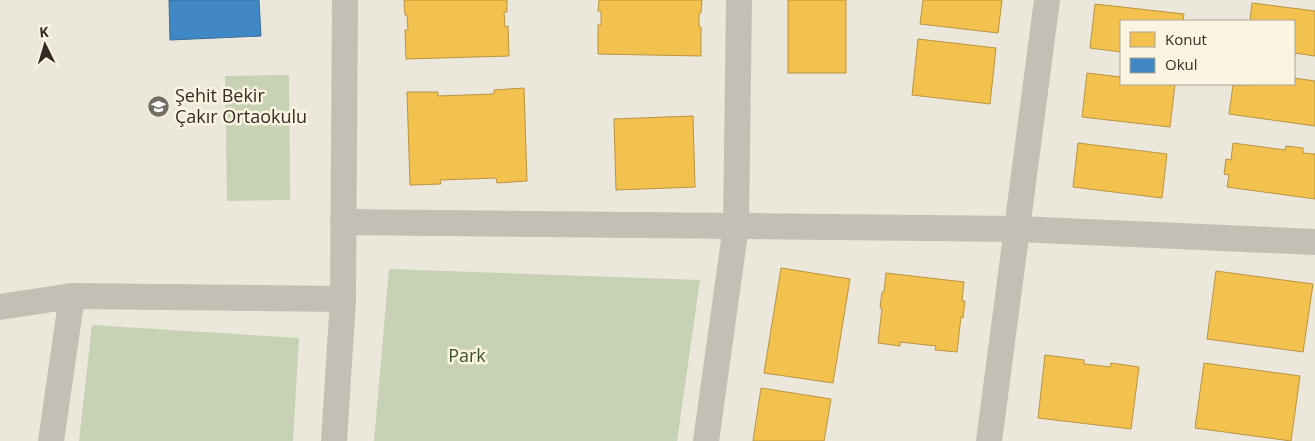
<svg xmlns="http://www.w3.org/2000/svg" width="1315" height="441" font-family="'Open Sans',sans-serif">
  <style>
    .green { fill: #c7d2b4 }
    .homes { fill: #f2c14e; stroke: #b99441 }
    .schools { fill: #3f88c5; stroke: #3c6c95 }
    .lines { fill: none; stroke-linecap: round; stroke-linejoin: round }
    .street { stroke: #c4bfb5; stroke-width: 26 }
    .labels { text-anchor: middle; stroke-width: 5; stroke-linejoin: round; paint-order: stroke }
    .poi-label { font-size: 18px; fill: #342c24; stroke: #faf4e1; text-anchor: start }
    .park-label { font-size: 18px; fill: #3a5327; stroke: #faf4e1 }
  </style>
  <rect width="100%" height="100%" fill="#ece7db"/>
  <g class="green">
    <polygon points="289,75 290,200 227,201 225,76"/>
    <polygon points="389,269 700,280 677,441 374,441"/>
    <polygon points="92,325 299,338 293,441 79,441"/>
  </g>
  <g class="homes">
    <polygon points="404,0 507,0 507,12 504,12 505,27 508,26 509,56 406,59 405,30 408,30 407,15 405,15"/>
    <polygon points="599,0 702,0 701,13 699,13 699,27 701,27 701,56 598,54 598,25 601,25 601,11 598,11"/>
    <rect x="788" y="0" width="58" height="73"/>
    <polygon points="923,0 1002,0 998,33 920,24"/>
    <polygon points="1252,3 1315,11 1315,56 1294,53 1294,21 1250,21"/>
    <polygon points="1095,4 1184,14 1183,21 1121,21 1121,52 1090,48"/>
    <polygon points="918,39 996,48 990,104 912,95"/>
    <polygon points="1087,73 1121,77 1121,84 1175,84 1170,127 1082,117"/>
    <polygon points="1294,78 1315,81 1315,126 1229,114 1233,85 1294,84"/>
    <polygon points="524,88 527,181 497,183 496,178 440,180 441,184 410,185 407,92 438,92 438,96 494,94 494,90"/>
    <polygon points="693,116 695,187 616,190 614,119"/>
    <polygon points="1078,143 1167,154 1162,198 1073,187"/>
    <polygon points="1233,143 1285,150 1286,146 1303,148 1303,153 1315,154 1315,199 1227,187 1229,175 1224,174 1226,159 1231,160"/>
    <polygon points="781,268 850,279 833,383 764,373"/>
    <polygon points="1216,271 1313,284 1303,352 1207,339"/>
    <polygon points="886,273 964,282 962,301 965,301 963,318 961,317 957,352 935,350 936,346 900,342 900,346 878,343 882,308 880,308 882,292 884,292"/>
    <polygon points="1045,355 1084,360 1084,364 1110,367 1111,363 1139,367 1131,429 1038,418"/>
    <polygon points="1204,363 1300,376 1291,441 1195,428"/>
    <polygon points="761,388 831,399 824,441 753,441"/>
  </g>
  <polygon class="schools" points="169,0 259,0 261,36 170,40"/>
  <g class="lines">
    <g class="street">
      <polyline points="343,222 1018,229 1315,242"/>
      <polyline points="0,307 72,296 343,299"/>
      <polyline points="51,441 72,296"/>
      <polyline points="334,441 343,299 345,0"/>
      <polyline points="706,441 736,226 739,0"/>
      <polyline points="989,441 1047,0"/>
    </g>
  </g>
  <defs>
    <symbol id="school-disc" viewBox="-11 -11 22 22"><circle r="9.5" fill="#746d64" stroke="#faf4e1"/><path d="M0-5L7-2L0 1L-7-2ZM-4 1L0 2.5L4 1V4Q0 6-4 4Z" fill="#fff"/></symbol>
  </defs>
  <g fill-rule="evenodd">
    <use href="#school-disc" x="146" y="94" width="25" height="25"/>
  </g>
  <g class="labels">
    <g class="poi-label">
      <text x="175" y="102">Şehit Bekir<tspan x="175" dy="21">Çakır Ortaokulu</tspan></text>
    </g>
    <g class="park-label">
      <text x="467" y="362">Park</text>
    </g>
  </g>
  <rect x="1120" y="20" width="175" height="65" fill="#faf4e1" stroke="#aba495"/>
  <rect x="1130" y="32" width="25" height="15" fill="#f2c14e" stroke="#aba495"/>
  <text x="1165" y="45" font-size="15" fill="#342c24">Konut</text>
  <rect x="1130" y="58" width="25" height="15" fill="#3f88c5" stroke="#aba495"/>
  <text x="1165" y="70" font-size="15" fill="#342c24">Okul</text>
  <g transform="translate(45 45) rotate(355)" stroke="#faf4e1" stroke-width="4" paint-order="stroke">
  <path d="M0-4L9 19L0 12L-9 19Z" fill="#342c24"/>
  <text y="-8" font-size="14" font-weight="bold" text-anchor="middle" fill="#342c24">K</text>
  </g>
</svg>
